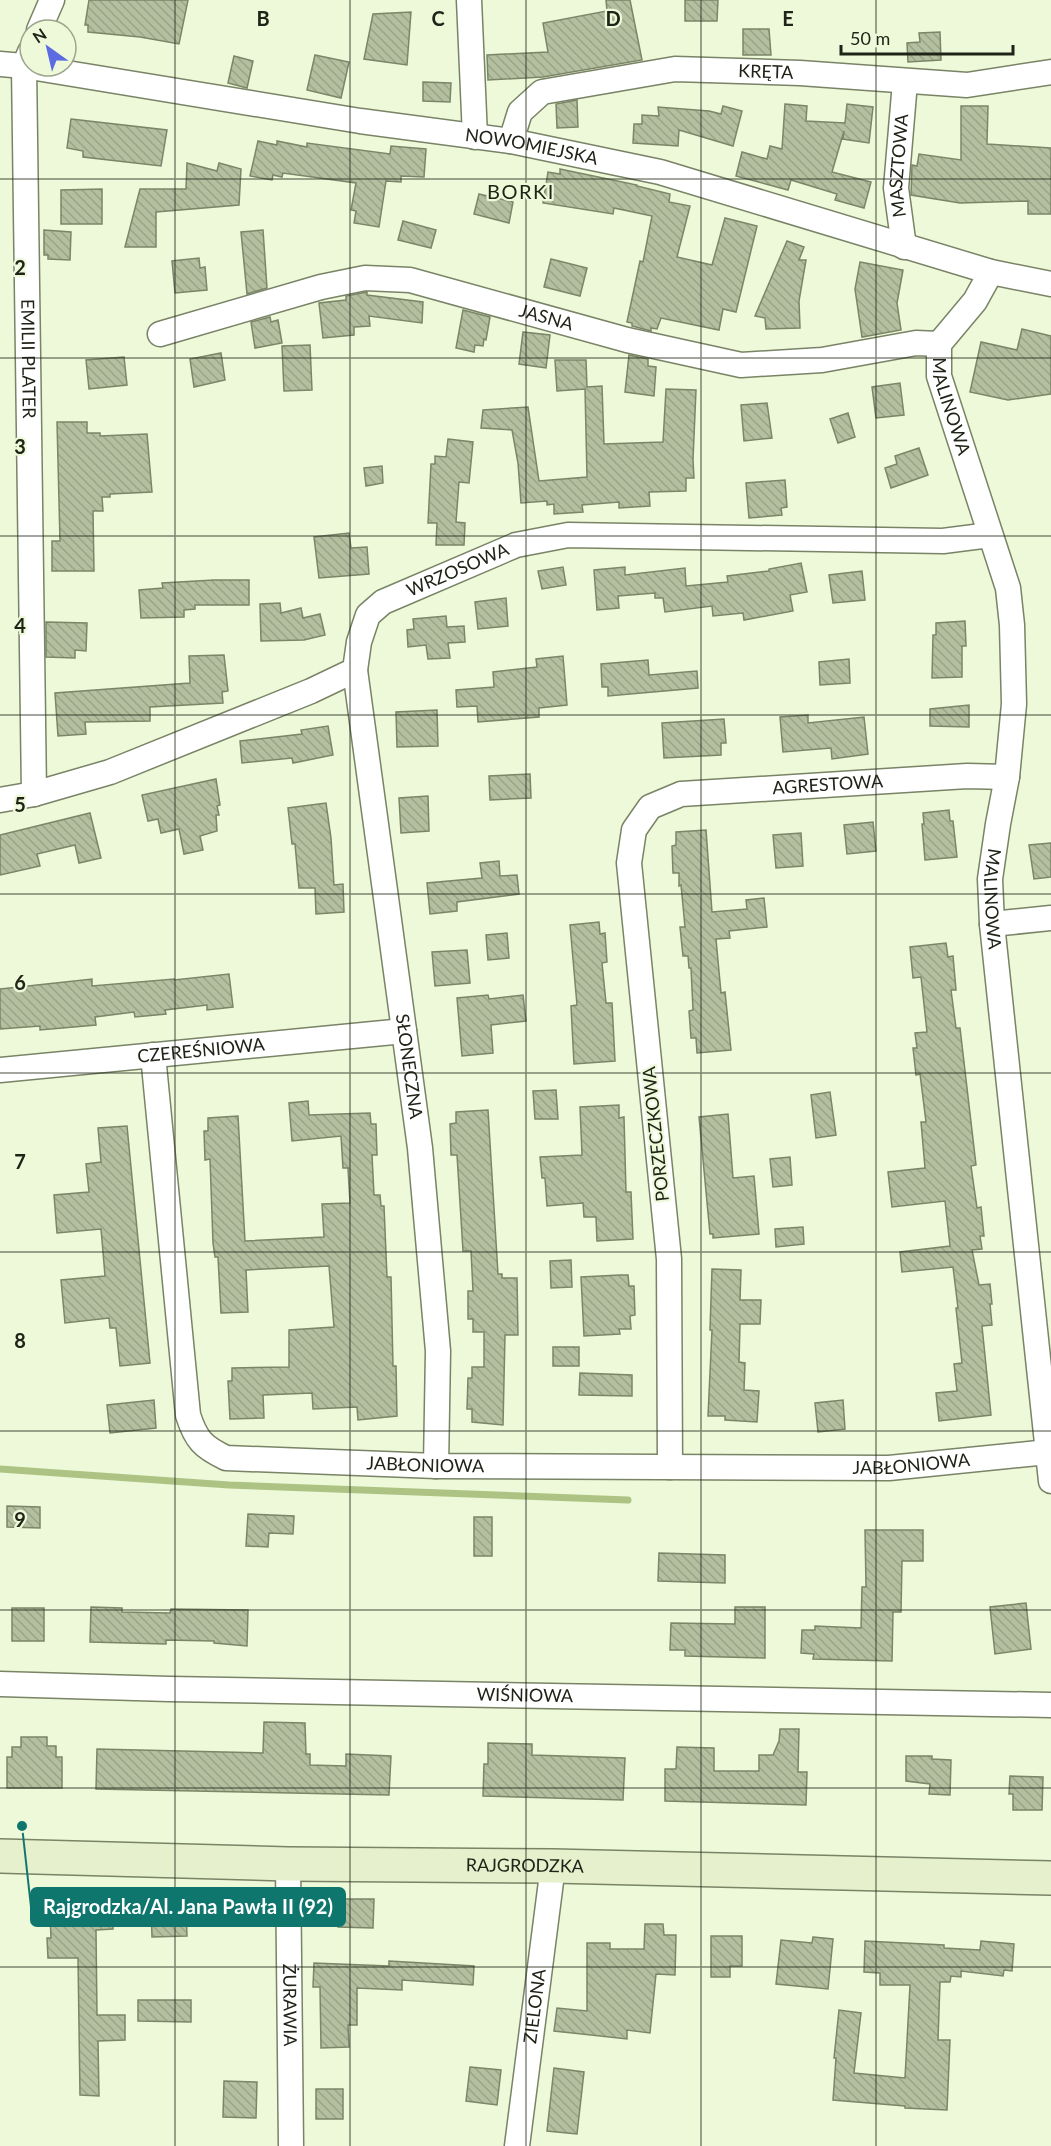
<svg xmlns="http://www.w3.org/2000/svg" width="1051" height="2146" font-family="Lato,sans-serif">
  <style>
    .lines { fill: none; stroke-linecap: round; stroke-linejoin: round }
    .stream { stroke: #adc383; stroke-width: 7 }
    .building { fill: url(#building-back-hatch); stroke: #7b8568; stroke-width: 1.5 }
    .street-casing { stroke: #798366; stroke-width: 27 }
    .secondary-casing { stroke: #798366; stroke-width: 36 }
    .street { stroke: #fff; stroke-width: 24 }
    .secondary { stroke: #e6f0cd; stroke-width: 33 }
    .grid { fill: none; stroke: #202418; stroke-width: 1.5; stroke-opacity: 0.55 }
    .labels { text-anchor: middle; stroke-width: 4.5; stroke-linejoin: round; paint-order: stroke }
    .street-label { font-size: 18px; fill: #202418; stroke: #edf9d9 }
    .neighbourhood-label { font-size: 20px; letter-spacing: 1.5px; fill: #202418; stroke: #edf9d9 }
    .grid-label { font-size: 20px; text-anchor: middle; font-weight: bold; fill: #202418; stroke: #edf9d9; stroke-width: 4.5; stroke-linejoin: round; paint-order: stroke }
    .leader { fill: none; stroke: #0f766e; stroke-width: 2 }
    .callout-dot { fill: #0f766e; stroke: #edf9d9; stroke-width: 2 }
    .callout { fill: #0f766e; stroke: #0f766e; stroke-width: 2 }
    .callout-label { font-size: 20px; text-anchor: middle; font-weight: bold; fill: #fff }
  </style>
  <defs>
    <pattern id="building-back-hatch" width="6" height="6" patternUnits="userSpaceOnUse" patternTransform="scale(1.5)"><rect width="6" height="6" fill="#b4bfa0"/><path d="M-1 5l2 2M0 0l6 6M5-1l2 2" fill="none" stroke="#9aa489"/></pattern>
  </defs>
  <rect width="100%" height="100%" fill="#edf9d9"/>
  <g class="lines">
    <polyline class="stream" points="0,1469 229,1485 628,1500"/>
  </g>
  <g class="building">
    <polygon points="89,0 188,0 179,44 140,37 88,32 88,25 85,25"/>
    <polygon points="606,0 630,0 642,60 543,77 488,80 487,55 548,52 543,23 607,11"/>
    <polygon points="685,0 718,0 717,21 685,21"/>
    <polygon points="411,12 407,65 364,59 373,14"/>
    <polygon points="743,29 769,29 771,55 743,55"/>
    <polygon points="940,32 941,60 908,62 907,43 920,42 919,33"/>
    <polygon points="315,55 349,62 341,98 307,90"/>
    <polygon points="234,56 253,61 247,88 228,83"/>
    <polygon points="423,82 451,83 450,102 423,101"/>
    <polygon points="577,100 578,127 557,128 556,104"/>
    <polygon points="785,104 807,106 806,121 845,123 847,104 873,107 869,143 843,139 844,131 832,172 871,182 864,208 835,200 837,194 791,180 788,190 736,176 742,152 767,159 770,146 782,149"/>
    <polygon points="723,106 742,111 733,146 679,130 678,146 633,143 634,124 642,124 642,115 659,116 658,107 709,111 721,114"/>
    <polygon points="961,106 988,106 987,144 1051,148 1051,214 1028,214 1028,201 960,203 911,195 912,165 917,166 919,154 961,160"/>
    <polygon points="71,119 167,130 161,166 83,157 83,151 67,148"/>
    <polygon points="258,141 277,145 277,141 307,147 307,143 390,154 391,146 426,149 424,177 401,176 401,182 386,181 379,227 354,223 356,211 351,210 356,183 283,173 282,177 273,175 272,180 250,176"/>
    <polygon points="187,163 217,171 219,163 241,169 239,205 156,212 156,247 125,247 140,189 186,189"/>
    <polygon points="560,169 637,185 637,186 670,194 669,202 690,206 677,257 712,265 725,218 757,226 736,312 723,309 719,330 661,318 657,329 651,328 651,331 632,326 632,323 627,322 640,261 643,262 652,216 614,208 613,214 543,203 548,172 560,174"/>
    <polygon points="102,189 102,224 61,224 61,190"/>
    <polygon points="479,194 513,202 509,223 474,214"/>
    <polygon points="403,221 436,230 431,248 398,240"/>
    <polygon points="44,230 71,232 70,260 48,259 48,255 44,255"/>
    <polygon points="263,230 267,288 247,294 241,232"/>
    <polygon points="787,241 804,247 799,260 806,260 799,301 800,328 766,329 765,318 755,316"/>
    <polygon points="199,258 200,268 205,267 207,290 175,293 172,261"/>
    <polygon points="551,259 587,268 580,296 544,287"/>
    <polygon points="860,262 903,270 897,303 901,330 862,337 855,289"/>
    <polygon points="367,292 367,295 423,302 422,323 369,316 370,326 354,327 354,335 323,338 319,303 346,300 346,296"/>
    <polygon points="463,310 490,317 486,340 484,339 483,346 475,345 474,352 456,348"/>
    <polygon points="270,317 271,322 278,320 282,343 255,348 251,322"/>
    <polygon points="1022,329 1051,336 1051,394 1008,400 970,392 981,342 1017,350"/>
    <polygon points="523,332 550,335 546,368 519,364"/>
    <polygon points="310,345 312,390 284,391 282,346"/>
    <polygon points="221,353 225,380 194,387 190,359"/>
    <polygon points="629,355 648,359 648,366 656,367 654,396 625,392"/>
    <polygon points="124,357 127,385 89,389 86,360"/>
    <polygon points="555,360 586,360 587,387 602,386 604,444 663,442 666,389 696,390 693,460 694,478 686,478 686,491 649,492 650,506 619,508 619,502 582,505 583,512 554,514 554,504 547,505 547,501 521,503 518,463 512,430 481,428 483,410 528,407 539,481 587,477 585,389 557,391"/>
    <polygon points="900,383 904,415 876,418 872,387"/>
    <polygon points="767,403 772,438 744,441 741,405"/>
    <polygon points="848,413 855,437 838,443 830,419"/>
    <polygon points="57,422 87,422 87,433 100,433 100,436 147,434 152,492 110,494 110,497 102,497 103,511 93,511 94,571 52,571 52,541 60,541"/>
    <polygon points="448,439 473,442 469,483 459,482 456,522 465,523 464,545 436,545 437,523 428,523 431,464 435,464 435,456 446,457"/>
    <polygon points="919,448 928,475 891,488 885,468 897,464 895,456"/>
    <polygon points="382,466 383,483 366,486 364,468"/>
    <polygon points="785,480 787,507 781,508 782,515 749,518 746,483"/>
    <polygon points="349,533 351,548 367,547 369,574 319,578 314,537"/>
    <polygon points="801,563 807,592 790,595 793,611 744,620 743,613 713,616 712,606 665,612 663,598 655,598 655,593 618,596 619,608 597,610 594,570 625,567 625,575 685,568 686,586 728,582 727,576 769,571 769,569"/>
    <polygon points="563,567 566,585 542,589 538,571"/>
    <polygon points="862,571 865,600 833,603 829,575"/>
    <polygon points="214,580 249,580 249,605 195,605 195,609 184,610 184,617 141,618 139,590 163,588 162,583"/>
    <polygon points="506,598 508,626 478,629 475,602"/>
    <polygon points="280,603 281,613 301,608 303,618 320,614 325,635 304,640 261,641 260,604"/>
    <polygon points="446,616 447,627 464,626 465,642 448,643 450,658 428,659 426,645 408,647 407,630 414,629 413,619"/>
    <polygon points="965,621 966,646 962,646 962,677 932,678 933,635 936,635 936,623"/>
    <polygon points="46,622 87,623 86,651 75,650 75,658 46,657"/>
    <polygon points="224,655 228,691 222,692 223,703 150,707 150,721 85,722 86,734 58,736 55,693 190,683 189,656"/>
    <polygon points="563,656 567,705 539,708 539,717 478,722 477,706 457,707 456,690 494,687 493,672 537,667 536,659"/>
    <polygon points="849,659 850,683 820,685 819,662"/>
    <polygon points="648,660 649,675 697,671 698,688 608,696 608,687 602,687 601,664"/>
    <polygon points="969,705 969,727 930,726 930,709"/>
    <polygon points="437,710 438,746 397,747 396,712"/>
    <polygon points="808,715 808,723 864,717 868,754 832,759 831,748 783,752 780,717"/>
    <polygon points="724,719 726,743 721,743 721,755 664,758 662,723"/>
    <polygon points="328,726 333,755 293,763 292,758 242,763 240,741 302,734 301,730"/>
    <polygon points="530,774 531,798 490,800 489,776"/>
    <polygon points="216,779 220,805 217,806 219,815 216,815 217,831 200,836 203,850 184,854 179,829 161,833 158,819 148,821 142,795"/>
    <polygon points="428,796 429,831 401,833 399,798"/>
    <polygon points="326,803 331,838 334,885 343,884 344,912 316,914 315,888 299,888 295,844 292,844 288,808"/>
    <polygon points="949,810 950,821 953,821 957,857 925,860 922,824 924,824 923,813"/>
    <polygon points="90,813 101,858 79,863 75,845 37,854 40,866 0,875 0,835"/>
    <polygon points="873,822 876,851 847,854 844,825"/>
    <polygon points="706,830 712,912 747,909 746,900 764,898 767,927 729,931 730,938 716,939 721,993 725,992 731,1050 697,1053 696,1038 691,1038 689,1011 693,1010 691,968 689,968 688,956 683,956 680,927 685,927 681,885 679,886 679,873 673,873 672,846 676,845 676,832"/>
    <polygon points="801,833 803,866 776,868 773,835"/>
    <polygon points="1051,843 1051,877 1034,879 1029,845"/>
    <polygon points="499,861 500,876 517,875 519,894 457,902 457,911 430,914 427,883 482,878 480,863"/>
    <polygon points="599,922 600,934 605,933 607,962 602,963 606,1003 612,1003 615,1061 574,1064 571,1006 577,1005 570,925"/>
    <polygon points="507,933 509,958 488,960 486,935"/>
    <polygon points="946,943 948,957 953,956 956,990 951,990 956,1028 960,1028 976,1165 971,1166 977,1208 981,1207 984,1236 980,1236 982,1249 972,1250 979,1285 990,1284 992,1304 990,1304 992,1325 982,1326 991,1415 939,1421 936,1393 957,1391 954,1364 962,1363 956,1308 958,1308 953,1267 902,1272 900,1252 950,1246 945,1201 892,1207 888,1172 925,1168 921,1122 926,1122 920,1074 916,1075 913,1048 917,1048 915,1033 927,1032 921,977 913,978 910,947"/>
    <polygon points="467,950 470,983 435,986 432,952"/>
    <polygon points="229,974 233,1007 207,1010 207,1005 165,1010 166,1014 135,1017 134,1012 95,1017 96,1025 40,1030 40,1026 0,1029 0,989 92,979 92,986 174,979 174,980"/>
    <polygon points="488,995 489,999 523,995 526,1021 491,1025 493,1053 462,1056 457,998"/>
    <polygon points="556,1090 558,1119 535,1119 533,1091"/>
    <polygon points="830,1092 836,1135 816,1138 811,1095"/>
    <polygon points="308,1101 309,1115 370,1113 371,1124 376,1124 377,1155 372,1155 374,1195 380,1195 381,1206 384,1206 387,1277 391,1277 393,1366 396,1366 397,1416 358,1420 357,1407 313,1409 312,1393 263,1395 264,1418 230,1419 228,1381 232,1381 232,1368 289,1367 289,1330 334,1327 329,1266 246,1270 248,1312 221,1313 218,1257 215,1257 213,1243 210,1159 205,1160 204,1131 208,1131 208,1118 238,1116 245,1241 324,1237 322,1204 350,1203 348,1168 343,1168 341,1136 292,1141 289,1103"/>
    <polygon points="619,1105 619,1118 624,1117 626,1192 631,1192 633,1239 597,1241 596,1217 584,1217 583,1203 547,1206 545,1178 542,1178 540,1157 582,1155 580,1107"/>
    <polygon points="488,1110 498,1274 502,1274 502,1278 517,1278 518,1335 505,1335 503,1425 472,1422 472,1409 467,1409 468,1378 472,1378 472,1367 484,1367 484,1332 473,1332 473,1319 468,1319 468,1291 473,1291 471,1251 463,1251 457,1155 451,1155 450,1124 456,1123 456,1112"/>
    <polygon points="728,1114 733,1178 754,1176 759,1234 713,1238 713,1234 710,1234 699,1117"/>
    <polygon points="127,1126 150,1363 120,1366 116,1328 110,1328 109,1318 65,1323 61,1280 105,1276 103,1252 101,1229 57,1233 54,1195 89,1192 86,1164 101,1162 98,1128"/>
    <polygon points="790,1157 792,1185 773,1187 770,1159"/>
    <polygon points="803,1227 804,1244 776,1247 775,1229"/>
    <polygon points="571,1260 572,1287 551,1288 550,1261"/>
    <polygon points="712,1269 741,1270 740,1300 761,1300 760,1324 740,1324 739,1362 745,1363 744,1390 759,1391 757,1422 725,1420 725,1416 708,1416 712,1330 710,1330"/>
    <polygon points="620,1275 628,1275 629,1286 634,1286 635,1315 630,1316 631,1329 619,1329 620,1334 584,1336 581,1277"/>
    <rect x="553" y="1347" width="26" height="19"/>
    <polygon points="580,1373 632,1375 632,1396 579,1395"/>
    <polygon points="154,1400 156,1428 110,1433 107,1405"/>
    <polygon points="843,1400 845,1429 818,1432 815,1403"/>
    <polygon points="7,1506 40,1507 40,1528 7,1527"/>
    <polygon points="248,1514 294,1516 293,1534 269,1533 268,1547 246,1546"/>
    <rect x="474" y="1517" width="18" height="39"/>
    <polygon points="865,1530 923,1530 923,1561 902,1561 901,1612 893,1612 892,1661 813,1659 814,1654 801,1653 802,1630 815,1630 815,1626 861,1628 862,1587 866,1587"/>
    <polygon points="659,1553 725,1555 725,1583 658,1581"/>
    <polygon points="1026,1603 1031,1649 995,1654 990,1607"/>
    <polygon points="91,1607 122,1608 122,1612 170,1613 171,1609 248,1610 247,1646 214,1643 214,1641 166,1640 166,1644 90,1642"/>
    <polygon points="735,1607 765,1607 765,1658 685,1656 685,1650 670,1650 671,1623 735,1624"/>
    <rect x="12" y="1608" width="32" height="33"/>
    <polygon points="264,1722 305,1723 306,1754 310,1754 310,1765 346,1766 346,1754 391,1756 389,1795 96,1789 97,1749 263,1753"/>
    <polygon points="780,1729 799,1729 798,1772 807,1772 806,1805 665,1801 665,1769 676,1769 677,1747 714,1748 714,1771 759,1771 759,1755 773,1755 779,1741"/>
    <polygon points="21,1737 47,1737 47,1746 56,1746 56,1757 62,1757 62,1788 7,1788 7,1757 12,1757 12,1747 21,1747"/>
    <polygon points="488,1743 532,1744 532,1755 625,1758 623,1800 483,1796 484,1764 488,1764"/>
    <polygon points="906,1756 932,1756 932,1759 951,1760 950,1795 929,1794 930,1784 906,1781"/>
    <polygon points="1010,1776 1043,1777 1042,1810 1013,1810 1013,1794 1009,1794"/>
    <polygon points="113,1899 113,1929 96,1930 97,2015 125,2015 125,2040 98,2041 99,2096 80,2095 78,1958 48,1958 47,1938 51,1938 50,1915 62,1914 61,1900"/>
    <polygon points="339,1899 374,1899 373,1928 338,1927"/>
    <polygon points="186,1906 187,1936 152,1937 151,1907"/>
    <polygon points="645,1924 663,1924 664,1935 676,1935 675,1975 656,1974 650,2033 627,2030 627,2039 554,2031 557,2008 587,2011 587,1943 610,1943 610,1949 644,1949"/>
    <polygon points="711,1936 742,1936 742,1966 730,1966 730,1977 711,1977"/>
    <polygon points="813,1937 833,1939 828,1989 776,1984 781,1940 812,1943"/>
    <polygon points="865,1941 944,1945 944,1948 980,1950 981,1941 1014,1944 1012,1971 1004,1970 1003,1976 961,1971 961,1977 951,1976 950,1982 940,1982 938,2040 950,2040 947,2110 905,2108 905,2106 833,2100 836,2058 834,2058 839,2010 861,2013 854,2073 905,2078 910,1985 880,1985 880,1973 864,1972"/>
    <polygon points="389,1961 474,1966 473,1985 402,1980 402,1990 357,1988 357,2025 348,2025 349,2047 321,2048 320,1987 313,1987 314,1963 389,1966"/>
    <polygon points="138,2000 191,2000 191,2022 138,2021"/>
    <polygon points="470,2067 501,2070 497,2105 466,2101"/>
    <polygon points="554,2068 584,2072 577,2134 547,2131"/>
    <polygon points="224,2081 257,2082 256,2118 223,2117"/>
    <rect x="316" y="2089" width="27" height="30"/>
  </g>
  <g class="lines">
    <defs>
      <g id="street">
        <polyline points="469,0 475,137"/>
        <polyline points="39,30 52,0"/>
        <path id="s1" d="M30,52L24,66L34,794"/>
        <path id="s2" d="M0,64L24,66L360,121L511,141L660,172L991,272L1051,284"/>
        <path id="s3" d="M511,141L520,112L542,92L675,69L800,73L967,85L1051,72"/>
        <path id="s4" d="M904,247L896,188L905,82"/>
        <path id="s5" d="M991,272L975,301L939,344V376L1008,588L1012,625L1014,704L1007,777L998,824L990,879L992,924L1051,1481"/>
        <path id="s6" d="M160,334L321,287L365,278L410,280L627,340L741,365L822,360L916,343L939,344"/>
        <path id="s7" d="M355,670L420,1148L438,1351L436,1466"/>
        <path id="s8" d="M0,800L34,794L110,772L311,691L355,670L359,642L368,615L383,602L516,545L568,535L943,541L990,535"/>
        <polyline points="992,924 1051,918"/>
        <path id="s9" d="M153,1055L188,1415C196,1440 203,1447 226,1458L436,1466L889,1468L1048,1452"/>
        <path id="s10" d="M0,1070L404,1031"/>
        <path id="s11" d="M670,1467L669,1259L629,863L634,830L650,807L681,794L967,776L1007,777"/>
        <path id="s12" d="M0,1684L169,1689L1051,1705"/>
        <path id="s13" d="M288,1864L291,2146"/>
        <path id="s14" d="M517,2146L553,1866"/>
      </g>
      <g id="secondary">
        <path id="s15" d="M0,1856L288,1864L553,1866L1051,1878"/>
      </g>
    </defs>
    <use href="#street" class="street-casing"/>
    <use href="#secondary" class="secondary-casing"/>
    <use href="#street" class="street"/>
    <use href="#secondary" class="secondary"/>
  </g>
  <path class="grid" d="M175,0V2146M350,0V2146M526,0V2146M701,0V2146M876,0V2146M0,179H1051M0,358H1051M0,536H1051M0,715H1051M0,894H1051M0,1073H1051M0,1252H1051M0,1431H1051M0,1610H1051M0,1788H1051M0,1967H1051"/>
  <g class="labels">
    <g class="street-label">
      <text dy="6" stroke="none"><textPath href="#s3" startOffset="286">KRĘTA</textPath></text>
      <text dy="6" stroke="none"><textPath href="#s2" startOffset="538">NOWOMIEJSKA</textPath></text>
      <text dy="6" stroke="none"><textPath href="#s4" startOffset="82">MASZTOWA</textPath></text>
      <text dy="6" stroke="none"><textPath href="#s6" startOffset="399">JASNA</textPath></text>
      <text dy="6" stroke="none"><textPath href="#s1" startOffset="308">EMILII PLATER</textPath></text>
      <text dy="6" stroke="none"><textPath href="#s5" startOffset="153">MALINOWA</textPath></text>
      <text dy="6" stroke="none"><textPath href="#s8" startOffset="537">WRZOSOWA</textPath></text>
      <text dy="6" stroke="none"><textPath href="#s11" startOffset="848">AGRESTOWA</textPath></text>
      <text dy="6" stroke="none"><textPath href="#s5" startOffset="657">MALINOWA</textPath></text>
      <text dy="6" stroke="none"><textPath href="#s10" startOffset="202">CZEREŚNIOWA</textPath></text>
      <text dy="6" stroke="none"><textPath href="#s7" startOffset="400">SŁONECZNA</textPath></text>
      <text transform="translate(656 1134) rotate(-96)" y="6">PORZECZKOWA</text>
      <text dy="6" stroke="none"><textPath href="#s9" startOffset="1107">JABŁONIOWA</textPath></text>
      <text dy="6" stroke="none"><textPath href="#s9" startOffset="621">JABŁONIOWA</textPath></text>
      <text dy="6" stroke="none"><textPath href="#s12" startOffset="525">WIŚNIOWA</textPath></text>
      <text dy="6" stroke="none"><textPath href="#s15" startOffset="525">RAJGRODZKA</textPath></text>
      <text dy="6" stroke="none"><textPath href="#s13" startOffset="141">ŻURAWIA</textPath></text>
      <text dy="6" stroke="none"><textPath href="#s14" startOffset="141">ZIELONA</textPath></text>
    </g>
    <g class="neighbourhood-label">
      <text x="521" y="199">BORKI</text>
    </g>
  </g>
  <g class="grid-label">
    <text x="263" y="26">B</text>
    <text x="438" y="26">C</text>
    <text x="613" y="26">D</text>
    <text x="788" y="26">E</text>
    <text x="20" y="275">2</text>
    <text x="20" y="454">3</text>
    <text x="20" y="633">4</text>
    <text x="20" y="812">5</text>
    <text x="20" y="990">6</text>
    <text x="20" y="1169">7</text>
    <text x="20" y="1348">8</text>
    <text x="20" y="1527">9</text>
  </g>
  <path class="leader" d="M22 1826L31 1907"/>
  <circle class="callout-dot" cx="22" cy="1826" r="6"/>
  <rect class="callout" x="31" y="1888" width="314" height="38" rx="6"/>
  <g class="callout-label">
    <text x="188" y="1914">Rajgrodzka/Al. Jana Pawła II (92)</text>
  </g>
  <g transform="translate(48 48) rotate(326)"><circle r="28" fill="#edf9d9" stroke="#9ba48c" stroke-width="1.5"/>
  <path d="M0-4.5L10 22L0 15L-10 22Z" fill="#5b6be2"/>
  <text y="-9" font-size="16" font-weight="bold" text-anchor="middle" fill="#202418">N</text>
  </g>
  <path d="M841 45v9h172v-9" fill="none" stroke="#202418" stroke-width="3"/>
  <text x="850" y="45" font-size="18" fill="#202418" stroke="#edf9d9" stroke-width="4.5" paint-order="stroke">50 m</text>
</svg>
